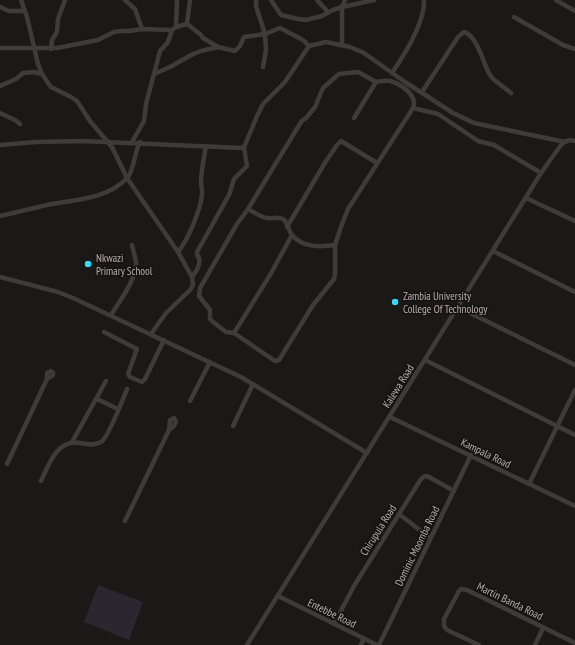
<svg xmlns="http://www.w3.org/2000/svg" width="575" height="645" font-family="'PT Sans Narrow',sans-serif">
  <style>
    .green { fill: #2b262f }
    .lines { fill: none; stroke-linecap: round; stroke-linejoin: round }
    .minor { stroke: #3f3b39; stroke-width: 4.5 }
    .poi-dot { fill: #34daf6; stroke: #151413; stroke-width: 1.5 }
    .labels { text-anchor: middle; stroke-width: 3.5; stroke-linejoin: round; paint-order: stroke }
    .poi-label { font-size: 11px; fill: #baadaa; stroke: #151413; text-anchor: start }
    .street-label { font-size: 11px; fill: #baadaa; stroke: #151413 }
  </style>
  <rect width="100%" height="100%" fill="#1a1918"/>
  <polygon class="green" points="98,585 143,602 129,640 84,622"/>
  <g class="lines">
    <g class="minor">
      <polyline points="21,0 27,17 38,64 42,74 51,87 71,97 77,101 90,121 112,147 127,178 178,252 192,277 193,285 190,290 166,313 151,334"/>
      <polyline points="125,0 135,9 142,29"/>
      <polyline points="256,0 256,6 265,34 280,28 303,40 309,46"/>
      <polyline points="271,0 281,15 298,19 306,20 322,16 333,10 342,7 374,0"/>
      <polyline points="317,0 328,12"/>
      <polyline points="556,0 575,11"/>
      <polyline points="0,7 9,11 24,11"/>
      <polyline points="514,17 563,45 575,49"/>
      <polyline points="187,24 190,0"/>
      <polyline points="176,27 177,0"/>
      <polyline points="342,44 342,7 345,0"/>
      <polyline points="0,48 57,48 98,40 114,32 121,31 129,31 142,29 172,30"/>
      <polyline points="51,49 52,40 57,32 58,19 65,0"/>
      <path d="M392,73C405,54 425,23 424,0"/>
      <polyline points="154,74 170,67 193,54 201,51 218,47"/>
      <polyline points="0,86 16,79 23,73 34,72 42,74"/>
      <path d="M422,92L458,37L464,32C478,36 483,64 490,75L493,79L511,93"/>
      <polyline points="0,113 15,120 20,124"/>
      <path d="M354,118L376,82C381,81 385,80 390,81C401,84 418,95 413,108"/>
      <polyline points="132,142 144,121 146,104 160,51 168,42 172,30 176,27 187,24 200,34 203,38 218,47 235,51 240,46 244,37 265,34 266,50 263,67"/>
      <polyline points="0,145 36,142 82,141 242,148 245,145 257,116 263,104 285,82 309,46 326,42 350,47 364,53 405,82 453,113 474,123 565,142"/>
      <polyline points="526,198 575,221"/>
      <polyline points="248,209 301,122 307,117 315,107 323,88 339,74 358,72 376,82"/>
      <path d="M0,216C17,212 34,208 51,204C76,200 110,198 128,177C135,167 134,153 140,142"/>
      <polyline points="287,227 326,161 337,145 341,141 377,163"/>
      <path d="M335,245C320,247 303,248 292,235C288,230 288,222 283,219C277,216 273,219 267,218C261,217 253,212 248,209L237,224L200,288L199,296L210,310V319L212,321L226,332L234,333L275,361L279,360L313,305L334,279L335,274V245L342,224L348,209L413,108L438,114L478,141L494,145L541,173"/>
      <polyline points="493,251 575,292"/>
      <path d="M178,252C188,240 200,211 202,195C203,191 201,187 201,183C201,171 204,158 206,146"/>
      <polyline points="0,277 58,292 73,298 241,377 367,453"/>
      <path d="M192,277C196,272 201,265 199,258C197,252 197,259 197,252L229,195L234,179L247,166L244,147"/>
      <polyline points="458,307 575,365"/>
      <path d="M111,315C119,302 136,280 136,264C136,258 133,251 132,245"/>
      <polyline points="104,332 137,349 128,374 130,377 142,382 145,379 164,340"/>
      <polyline points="234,333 270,275 292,235"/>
      <polyline points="425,360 575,435"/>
      <polyline points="97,399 118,409"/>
      <polyline points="190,401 210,362"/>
      <polyline points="390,417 575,506"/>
      <polyline points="233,426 253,384"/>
      <polyline points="72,442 106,381"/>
      <polyline points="7,464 47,379 47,373 51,371 53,373 53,375 47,379"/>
      <path d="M41,481C49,464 57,439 80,443C87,444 94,446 101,442C108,438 123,399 127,389"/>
      <polyline points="529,484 575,390"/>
      <polyline points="399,514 430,538"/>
      <polyline points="125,521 169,430 170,420 174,418 176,422 173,427 169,430"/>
      <polyline points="278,596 377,645"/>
      <polyline points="334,624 354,586 421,479 425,476 429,477 454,491"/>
      <path d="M247,645L541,173L561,145C565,141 569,139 575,141"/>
      <polyline points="361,645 364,638"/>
      <polyline points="379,645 471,455"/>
      <polyline points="479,645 447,630 444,626 444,619 459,591 461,589 467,590 575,643"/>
      <polyline points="535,645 543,628"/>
    </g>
  </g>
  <g class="poi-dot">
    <circle cx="88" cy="264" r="4"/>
    <circle cx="395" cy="302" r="4"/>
  </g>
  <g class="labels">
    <g class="poi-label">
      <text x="96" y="262">Nkwazi<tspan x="96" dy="13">Primary School</tspan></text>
      <text x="403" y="300">Zambia University<tspan x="403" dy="13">College Of Technology</tspan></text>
    </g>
    <g class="street-label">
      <text transform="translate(398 386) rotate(-58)" y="4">Kalewa Road</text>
      <text transform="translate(486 453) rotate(26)" y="4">Kampala Road</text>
      <text transform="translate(378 530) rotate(-58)" y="4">Chirupula Road</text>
      <text transform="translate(417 546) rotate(-64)" y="4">Dominic Moomba Road</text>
      <text transform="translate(510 601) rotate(26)" y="4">Martin Banda Road</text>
      <text transform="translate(332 613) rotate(26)" y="4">Entebbe Road</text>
    </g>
  </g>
</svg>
